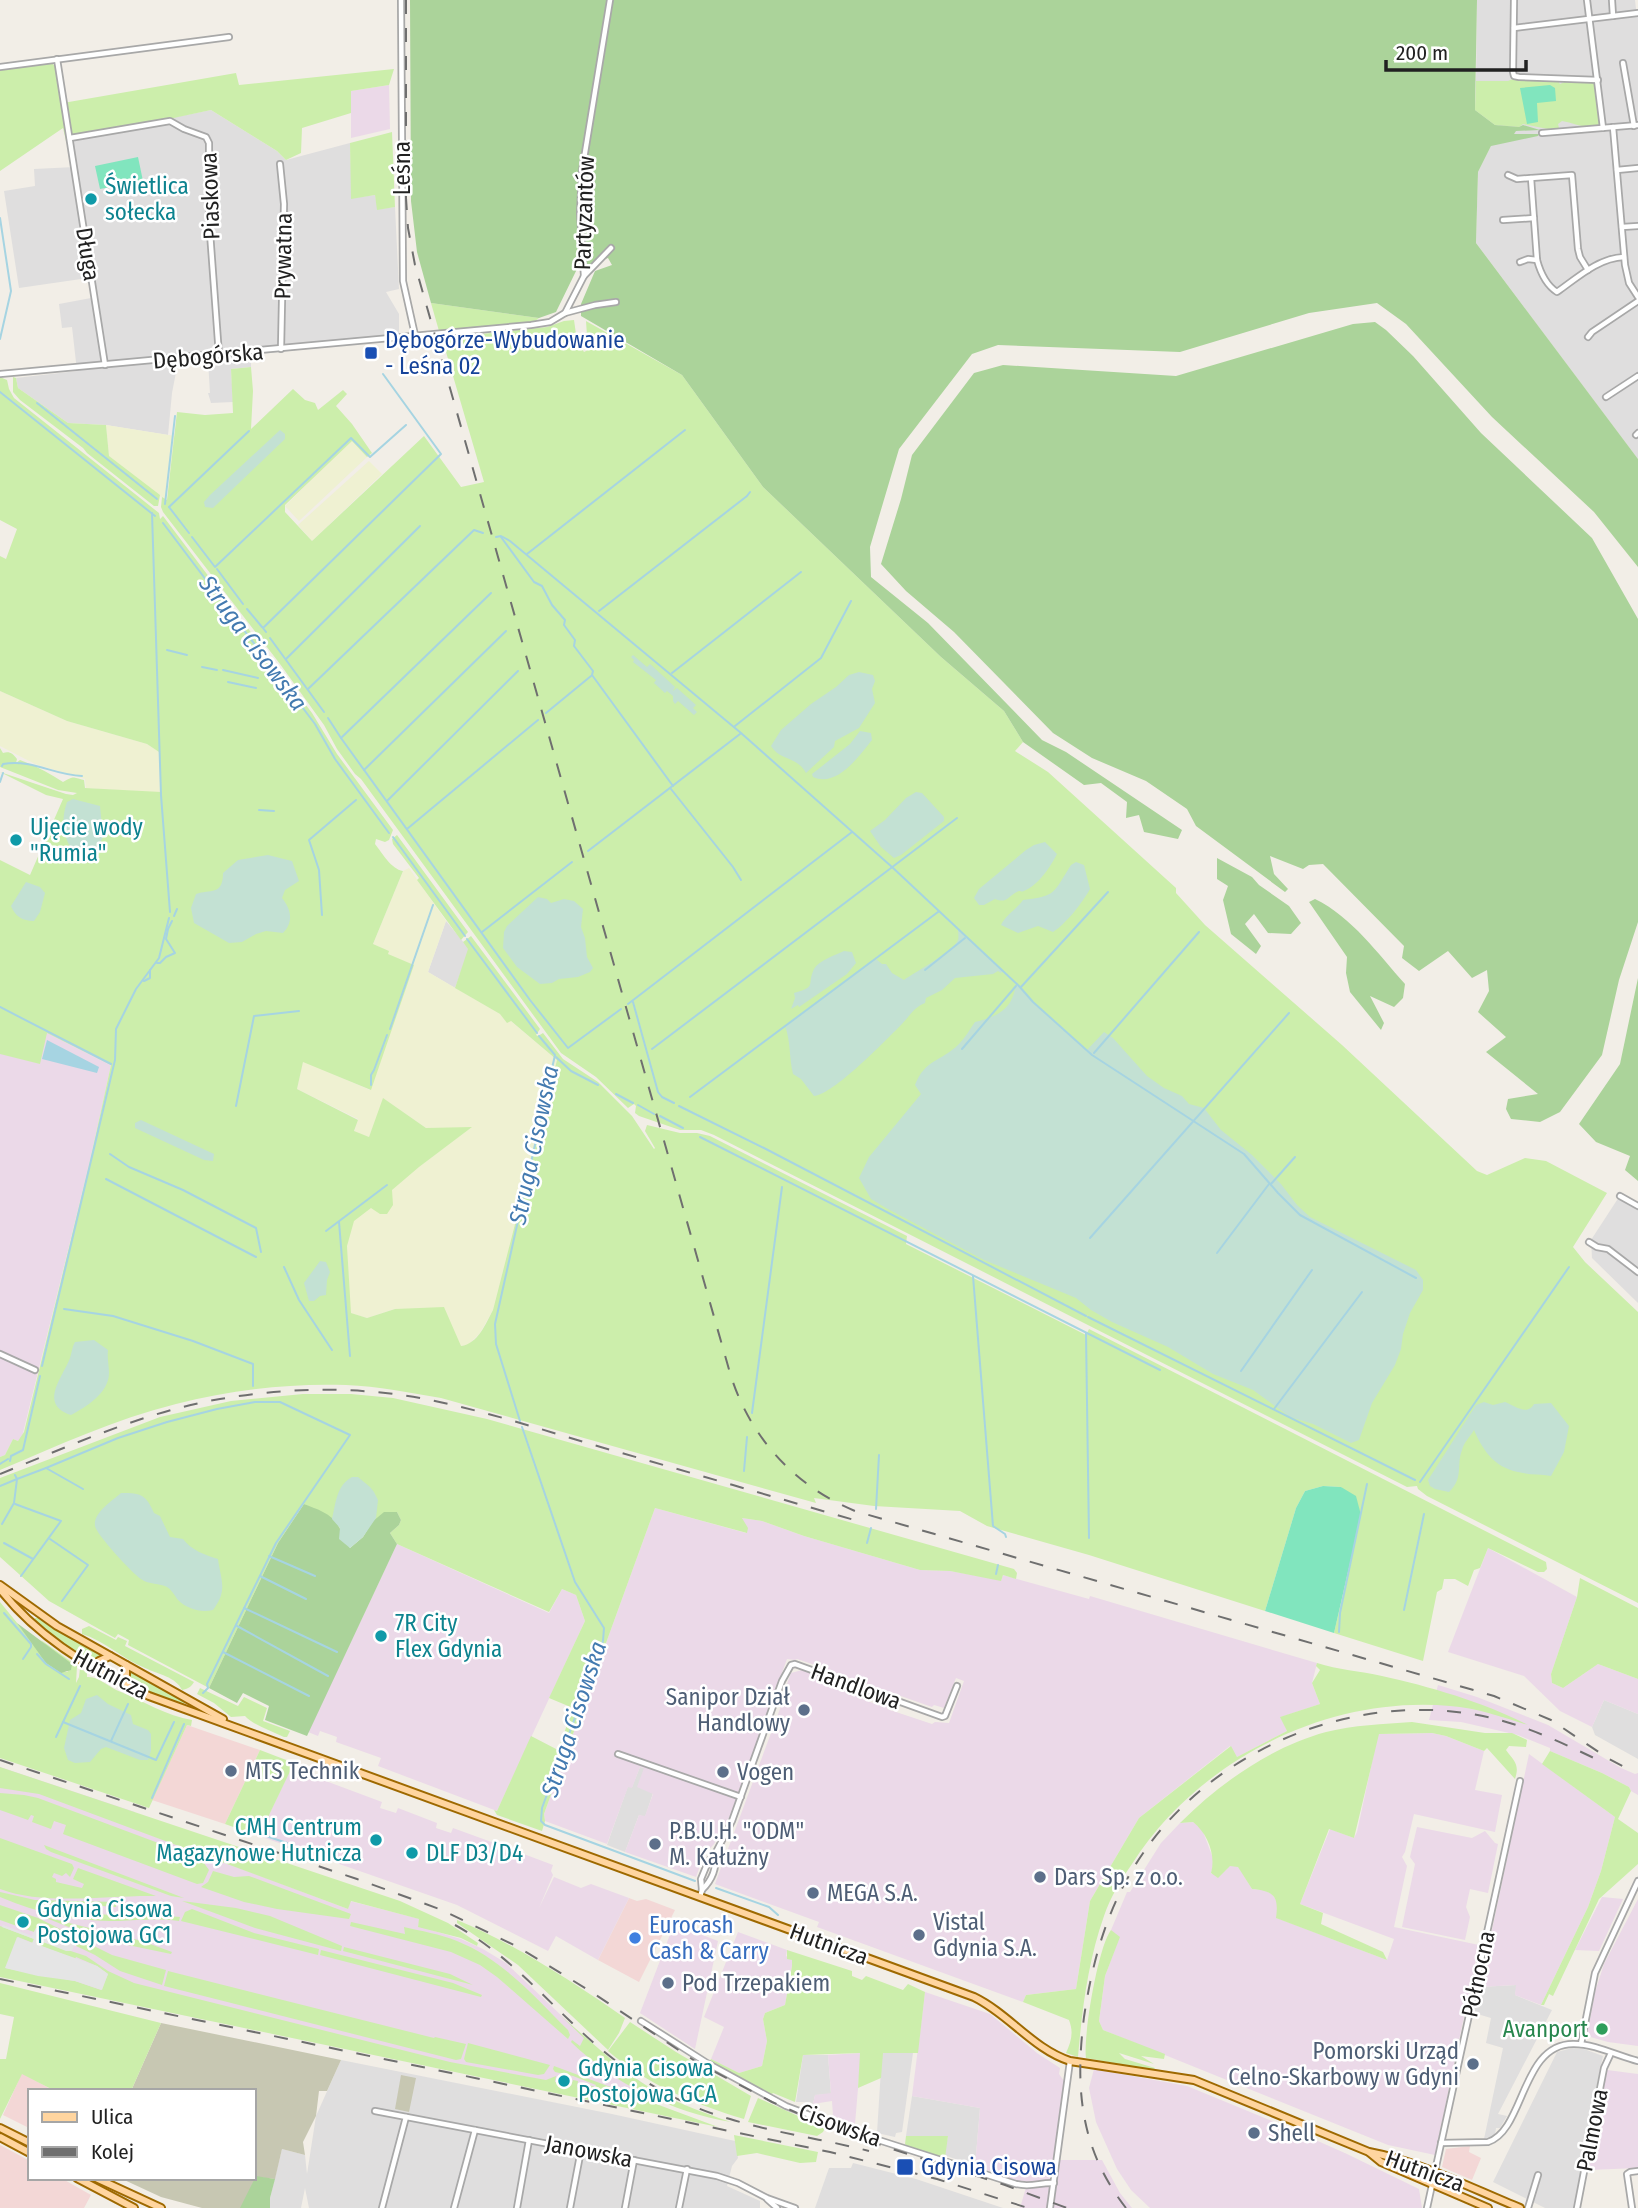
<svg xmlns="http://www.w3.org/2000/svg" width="1638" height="2208" font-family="'Fira Sans Condensed',sans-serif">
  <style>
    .residential { fill: #dfdede }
    .commercial { fill: #f3d7d6 }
    .industrial { fill: #ebd9e8 }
    .construction { fill: #c7c7b2 }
    .farmland { fill: #eff1d2 }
    .grass { fill: #cceeab }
    .forest { fill: #abd39a }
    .wetland { fill: #c3e1d3 }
    .pitch { fill: #81e5be }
    .parking { fill: #e5e5e5 }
    .water { fill: #a6d4e2 }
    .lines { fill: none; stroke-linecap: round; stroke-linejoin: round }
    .stream { stroke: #a6d4e2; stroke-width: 2 }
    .minor-casing { stroke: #a8a8a8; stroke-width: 8 }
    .major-casing { stroke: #9e6900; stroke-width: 10 }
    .minor { stroke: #fff; stroke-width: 4.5 }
    .major { stroke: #ffd59f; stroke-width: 6 }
    .rail { stroke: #6f6f6f; stroke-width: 2; stroke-dasharray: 14 14; stroke-linecap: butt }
    .culture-dot { fill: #0f9aa8; stroke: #fff; stroke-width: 2.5 }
    .transit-dot { fill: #1a4fb4; stroke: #fff; stroke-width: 2.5 }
    .service-dot { fill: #5c6f8a; stroke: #fff; stroke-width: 2.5 }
    .shop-dot { fill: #3f7fe0; stroke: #fff; stroke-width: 2.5 }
    .leisure-dot { fill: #2e9e5b; stroke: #fff; stroke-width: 2.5 }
    .labels { text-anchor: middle; stroke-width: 5; stroke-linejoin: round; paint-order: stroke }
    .street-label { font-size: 23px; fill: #212121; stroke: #fff }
    .culture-label { font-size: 23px; fill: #0d838f; stroke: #fff; text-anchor: start }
    .transit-label { font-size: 23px; fill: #164399; stroke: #fff; text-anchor: start }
    .service-label { font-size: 23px; fill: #4e5e75; stroke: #fff; text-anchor: start }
    .shop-label { font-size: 23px; fill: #366cbe; stroke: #fff; text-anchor: start }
    .leisure-label { font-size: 23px; fill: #27864d; stroke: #fff; text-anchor: end }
    .water-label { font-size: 24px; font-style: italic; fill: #437ab0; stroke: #fff }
  </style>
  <rect width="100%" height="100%" fill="#f2eee7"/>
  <g class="residential">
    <polygon points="1477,0 1635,0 1636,9 1638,10 1638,459 1476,243 1478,172 1495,138 1515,81 1476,81"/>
    <polygon points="211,110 277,151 286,160 350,143 352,198 375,195 378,209 395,207 399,289 386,292 399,314 399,339 251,355 251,367 231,369 233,402 211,403 208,393 210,393 208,360 178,362 172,393 168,435 106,425 68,423 18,388 16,378 77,371 72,327 62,328 59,304 91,298 88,278 19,288 4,191 35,186 34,169 75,167 70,138"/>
    <polygon points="446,921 469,949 455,988 428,972"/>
    <polygon points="1619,1197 1638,1209 1638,1303 1592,1258 1591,1240"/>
    <polygon points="1604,1700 1638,1714 1638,1759 1595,1735 1592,1727"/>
    <polygon points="640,1767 644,1768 653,1793 645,1817 639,1815 625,1852 607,1845 628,1786 632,1787"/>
    <polygon points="1517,1985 1515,1995 1552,2010 1498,2114 1507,2116 1500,2128 1496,2128 1495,2135 1484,2139 1503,2048 1486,2043 1491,2018 1474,2013 1479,1987"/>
    <polygon points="1572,2048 1584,2049 1603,2056 1590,2116 1592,2117 1574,2208 1545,2208 1493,2182 1557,2052"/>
    <polygon points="882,2053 913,2053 902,2132 896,2133 895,2137 877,2133"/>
    <polygon points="803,2055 828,2055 831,2094 815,2095 813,2104 810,2102 796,2102"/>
    <polygon points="341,2060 612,2114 735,2141 738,2158 732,2166 727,2186 760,2201 760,2208 309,2208 305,2188 301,2208 270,2208 270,2198 282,2149 305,2155 307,2174 316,2116"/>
    <polygon points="912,2096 980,2108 975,2166 944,2155 948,2136 906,2136"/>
    <polygon points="853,2163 916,2179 1003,2208 815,2208 829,2168 851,2168"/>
  </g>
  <g class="commercial">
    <polygon points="187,1725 260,1750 225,1824 152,1800"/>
    <polygon points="629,1898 637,1901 646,1899 675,1910 639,1982 598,1960"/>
    <polygon points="22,2073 54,2091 30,2091 30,2126 27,2127 3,2115"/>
    <polygon points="0,2145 30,2161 30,2178 61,2178 91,2195 84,2208 0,2208"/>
    <polygon points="1470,2146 1469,2152 1481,2158 1472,2180 1442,2167 1446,2149"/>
  </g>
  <g class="industrial">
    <polygon points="389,85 390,129 351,138 351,91"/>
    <polygon points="0,1008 111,1065 90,1161 22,1437 18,1441 13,1439 5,1455 0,1457"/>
    <polygon points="655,1508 746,1533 742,1518 762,1521 804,1536 920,1570 950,1571 1001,1580 1003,1575 1089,1599 1090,1596 1317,1663 1312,1683 1320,1704 1281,1717 1287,1731 1237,1757 1230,1746 1139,1818 1090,1901 1076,1989 1026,1995 1023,2002 817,1927 819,1922 715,1884 784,1698 784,1692 791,1673 802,1670 864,1693 863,1699 867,1701 876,1704 881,1699 889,1702 887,1709 932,1724 935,1722 949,1723 964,1681 956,1678 944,1708 934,1705 932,1707 827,1670 825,1667 821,1665 818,1666 797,1659 795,1660 787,1659 730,1816 714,1844 704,1855 696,1877 625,1852 639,1815 645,1816 653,1794 637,1787 644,1768 640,1767 632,1788 628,1787 607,1844 545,1821 544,1814"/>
    <polygon points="397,1544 549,1613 562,1589 576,1595 585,1621 497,1811 378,1766 381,1758 336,1742 337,1737 320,1731 318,1736 308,1732"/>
    <polygon points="1488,1548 1577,1597 1551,1674 1552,1683 1563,1688 1598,1664 1638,1679 1638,1714 1604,1700 1592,1727 1560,1711 1524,1676 1448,1652"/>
    <polygon points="1438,1685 1477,1697 1548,1725 1621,1768 1635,1774 1638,1773 1638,1795 1631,1791 1629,1787 1602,1773 1550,1751 1550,1748 1518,1735 1461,1722 1429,1720"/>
    <polygon points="1432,1733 1446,1736 1484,1751 1475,1790 1502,1795 1495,1832 1414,1814 1405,1852 1402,1857 1407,1866 1394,1927 1479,1945 1435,2155 1388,2145 1103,2030 1099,2021 1105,1976 1119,1938 1111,1930 1127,1892 1130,1892 1161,1843 1180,1823 1193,1822 1202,1829 1214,1861 1211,1874 1226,1870 1230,1865 1238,1866 1252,1889 1264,1890 1272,1894 1278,1903 1277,1918 1387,1960 1394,1939 1300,1904 1330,1829 1354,1838 1357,1832 1378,1734"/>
    <polygon points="1529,1754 1615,1817 1601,1871 1588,1907 1541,2005 1515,1995 1516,1985 1480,1987"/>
    <polygon points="0,1767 135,1812 131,1827 348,1909 350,1901 420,1919 418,1926 461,1939 483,1949 506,1963 601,2053 644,2084 636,2107 0,1973"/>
    <polygon points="291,1768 382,1802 380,1808 396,1813 398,1808 437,1823 436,1828 451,1833 453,1828 497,1844 496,1849 511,1855 513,1850 553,1865 551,1871 553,1875 539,1908 554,1877 581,1888 591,1884 629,1898 598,1960 556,1936 548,1951 457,1905 259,1836"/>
    <polygon points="1417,1827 1472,1838 1485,1831 1495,1843 1498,1844 1488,1893 1470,1889 1466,1907 1470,1917 1465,1940 1402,1927 1415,1864 1410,1857"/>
    <polygon points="1602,1897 1623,1899 1599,1951 1575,1950"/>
    <polygon points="1638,1899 1638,2046 1608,2042 1587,2036 1595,1992 1604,1964"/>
    <polygon points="674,1924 718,1941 695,2049 640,2013"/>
    <polygon points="738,1932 787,1950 786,1956 792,1960 792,1966 785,2005 765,2013 763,2019 767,2041 762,2066 739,2073 711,2059 724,2027 704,2017"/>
    <polygon points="925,1992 990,2014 1037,2053 1060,2068 1059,2074 1064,2081 1054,2160 1102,2160 1120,2193 1132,2208 1020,2208 1027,2184 975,2166 980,2108 912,2096"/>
    <polygon points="861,2053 855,2124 833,2116 832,2101 813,2104 815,2095 831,2093 828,2055"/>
    <polygon points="1094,2069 1187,2086 1284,2126 1347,2154 1419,2189 1422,2208 1150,2208 1131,2190 1117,2169 1096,2122 1089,2088"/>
    <polygon points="1607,2070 1638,2074 1638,2168 1589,2170"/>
  </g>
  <g class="construction">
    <polygon points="161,2023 341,2060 327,2091 319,2091 316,2116 303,2142 305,2155 282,2149 275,2179 256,2177 242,2208 202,2208 161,2197 120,2178 254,2178 254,2091 131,2091"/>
    <polygon points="401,2075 416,2078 409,2112 395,2109"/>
  </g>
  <g class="farmland">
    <polygon points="106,425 175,436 166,501 109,456"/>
    <polygon points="352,440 367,457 299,521 285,506"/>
    <polygon points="369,461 382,474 312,541 298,525"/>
    <polygon points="0,691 67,721 147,744 159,752 161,793 86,788 85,779 35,764 0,746"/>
    <polygon points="409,868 446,921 428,972 507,1018 557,1060 493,1310 480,1333 468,1345 460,1346 395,1309 367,1318 350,1313 346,1222 470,1128 426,1128 384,1099 369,1137 354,1132 358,1119 297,1089 303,1061 370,1090 414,965 395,958 388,954 388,951 373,944 403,871"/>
  </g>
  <g class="grass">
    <polygon points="52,63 57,69 63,103 236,73 239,85 394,69 389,85 351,91 351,113 302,128 301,153 286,160 277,151 211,110 66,141 63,128 0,171 0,70"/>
    <path d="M1513,79L1557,80L1560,84L1567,81L1595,82L1600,124C1586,131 1576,123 1562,121L1558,124L1559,128L1548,129L1523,124L1519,127L1495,125L1475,110L1476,81H1508Z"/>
    <polygon points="392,132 395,207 377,210 375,195 351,199 350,143"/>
    <polygon points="431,303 539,318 534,322 439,331"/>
    <polygon points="574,320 577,341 584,352 588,350 586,321 682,375 763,487 941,657 1004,711 1023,742 1015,751 1048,772 1176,888 1176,893 1205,925 1342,1045 1477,1171 1487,1175 1525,1158 1546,1161 1607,1193 1573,1247 1585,1262 1638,1312 1638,1603 1427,1496 1418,1489 1417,1486 1407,1487 714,1135 701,1130 680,1130 639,1116 635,1113 636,1106 634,1104 628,1108 596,1077 561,1053 361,779 355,774 337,749 324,725 280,664 163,512 161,507 162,497 167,500 177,412 205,415 233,413 231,369 251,367 253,391 251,429 293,389 305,400 315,403 318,410 343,390 347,394 336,406 352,424 372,453 367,457 352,441 285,505 285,512 312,541 424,436 461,487 484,482 446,352 442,343 442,338 547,327 564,321"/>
    <path d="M0,377L7,380L9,389L14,398L159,513L160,519L163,516L312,713L337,754L393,830L389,840L385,842L376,839L375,844C383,854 391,869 403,871L373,944L389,951L388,954L414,965L371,1090L303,1062L297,1089L358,1120L354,1131L369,1137L383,1098L426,1128L472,1127L419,1167L392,1190L393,1205L387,1214H380L371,1208L354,1221L347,1246L351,1313L367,1318L395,1309L444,1307L461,1346C478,1344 486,1323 493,1310L557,1060L511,1021L507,1023L500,1014L455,988L468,949L463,942L471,936L540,1029L536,1035L538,1036L543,1033L563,1059L598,1082L632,1116L654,1149L655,1148L645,1131L647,1125L680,1133H697L710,1136L907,1236L906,1244L1086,1335L1089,1329L1546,1562L1547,1569L1544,1572H1538L1488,1548L1480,1568L1474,1570L1468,1586L1455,1579H1444L1442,1589L1437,1592L1423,1661L1334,1633L1361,1515L1341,1487L1323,1486L1305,1491L1296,1508L1265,1611L1089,1555L987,1526L960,1511L874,1506L814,1498L816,1503L441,1398C410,1393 378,1386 346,1385C289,1383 231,1390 176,1404C115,1419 57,1446 0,1470V1457L5,1455L13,1439L18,1441L24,1432L90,1161L111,1065L47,1033L40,1064L0,1054V860L30,875L63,799L46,795L0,772L66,794L73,795L77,793L58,790L0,767V748L3,753C10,751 13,754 17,759L16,763L20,760C36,766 49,773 63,782C75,776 71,777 84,780L85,788L161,792L159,752L147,744L67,721L0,691V556L6,559L17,529L0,520Z"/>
    <polygon points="13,377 16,378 18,388 68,423 106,425 109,456 160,495 158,506 154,506 87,453 83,448 20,400 13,392"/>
    <polygon points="397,835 468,932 461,940 417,880 419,878 393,844 392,839"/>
    <polygon points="303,1394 351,1394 393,1398 487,1419 1014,1569 1017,1573 1016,1579 1003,1575 1001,1581 950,1571 920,1570 804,1536 762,1521 742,1518 748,1528 747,1533 655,1508 544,1814 545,1821 542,1831 497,1815 494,1810 497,1811 531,1736 558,1750 573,1708 549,1698 585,1621 576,1595 562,1589 549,1612 397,1544 390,1533 399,1525 401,1520 397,1512 339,1539 340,1528 332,1519 304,1504 278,1543 209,1688 128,1645 129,1640 118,1634 115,1638 49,1601 0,1557 0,1478 160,1417 231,1401"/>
    <polygon points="1580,1578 1638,1608 1638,1679 1598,1664 1563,1688 1552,1683 1551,1674 1577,1597"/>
    <path d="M0,1602L22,1629L63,1672H68L41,1640L77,1666L76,1683L79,1677L80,1668L87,1673V1677C99,1676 109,1688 121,1692C143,1701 167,1716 192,1720L191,1726L187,1725L149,1808L0,1758Z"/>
    <polygon points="35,1618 39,1618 104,1656 93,1665 71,1651 35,1622"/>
    <path d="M89,1626L116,1640L118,1637L127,1641L125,1646L194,1682C191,1687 188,1689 182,1690C176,1677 158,1674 145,1668C123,1659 105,1641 82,1634V1629Z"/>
    <path d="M1317,1663C1338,1670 1360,1671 1382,1676C1428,1686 1486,1703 1528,1725C1502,1717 1477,1708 1450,1706C1327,1695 1198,1760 1132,1864C1121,1880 1110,1898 1104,1916C1088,1961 1082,2010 1078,2057L1066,2053C1071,2042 1074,2033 1069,2020L1023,2002L1026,1995L1076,1989L1090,1901L1139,1818L1231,1746L1237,1757L1287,1731L1280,1717L1320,1704L1312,1683L1320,1670L1316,1666Z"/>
    <polygon points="128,1669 183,1699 185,1703 183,1705 143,1691 126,1682"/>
    <path d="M200,1688L238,1706L244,1697L267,1708L263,1721L290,1731L287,1737H284C271,1731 253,1725 245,1716L231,1717L214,1703L197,1694Z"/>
    <path d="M1412,1722L1485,1733H1512L1527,1740L1526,1747L1509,1746L1506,1750C1514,1761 1520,1764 1515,1779L1487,1748L1484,1751L1446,1736L1432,1733L1379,1734L1354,1838L1329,1829L1300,1904L1323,1913L1321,1924L1383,1952L1387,1960L1276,1918C1279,1896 1274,1891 1252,1889L1238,1867L1230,1866L1218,1878L1211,1873C1216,1855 1208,1834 1193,1822L1180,1823C1220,1783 1271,1747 1326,1732C1354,1725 1383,1724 1412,1722Z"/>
    <polygon points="260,1750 294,1763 259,1836 225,1824"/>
    <polygon points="1550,1751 1602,1773 1629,1787 1631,1791 1618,1819 1638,1833 1638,1864 1599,1899 1553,1996 1549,1994 1544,2005 1541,2005 1588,1907 1601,1871 1615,1817 1542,1764"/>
    <polygon points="0,1767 400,1901 448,1923 478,1943 477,1946 461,1938 418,1927 419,1919 351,1901 348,1909 39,1794 0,1788"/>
    <polygon points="0,1793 24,1795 38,1798 201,1859 209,1870 203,1883 197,1884 63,1834 66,1825 54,1821 51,1829 32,1822 34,1816 31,1815 28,1820 0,1810"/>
    <path d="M0,1838L72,1864L74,1868L70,1877L66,1873L62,1876L54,1873L52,1877L56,1879V1882L82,1888L84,1884L73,1879L78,1868L156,1896C109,1895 44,1906 0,1889Z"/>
    <polygon points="44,1845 184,1898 171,1896 51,1852 46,1849"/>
    <polygon points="213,1871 234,1877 249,1876 351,1914 349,1919 277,1909 244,1902 201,1887 208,1882"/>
    <path d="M0,1892L35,1900L117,1902L116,1907L102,1906L101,1914L132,1918L157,1915L180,1917L179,1921C158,1918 139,1920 118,1921C73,1921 41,1914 0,1897Z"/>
    <polygon points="182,1901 236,1908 270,1916 342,1946 341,1951 255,1928"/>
    <polygon points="0,1905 38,1918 112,1955 166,1970 162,1985 120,1971 95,1955 76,1946 76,1942 36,1928 34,1932 0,1920"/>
    <polygon points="192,1909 254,1933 319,1949 318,1955 181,1921 185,1912"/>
    <polygon points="41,1916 142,1941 172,1952 171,1954 99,1939"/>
    <path d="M457,1920C517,1945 571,1981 625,2018L619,2033L608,2050L518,1965L457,1923Z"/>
    <path d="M351,1922L405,1934L404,1927C421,1931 440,1934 457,1941C502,1959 534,1996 568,2030L570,2035L568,2039L497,1977L480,1965L451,1952L350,1926Z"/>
    <polygon points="0,1926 34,1939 33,1943 18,1937 6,1968 10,1969 75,1981 101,1990 108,1974 97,1966 76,1957 75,1959 36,1944 37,1940 86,1956 108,1971 134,1983 450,2062 546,2080 556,2076 555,2082 571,2086 573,2080 578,2081 577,2087 580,2089 586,2084 595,2087 596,2085 573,2076 555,2072 553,2069 554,2066 718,2127 0,1977"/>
    <path d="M1111,1930L1120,1937L1105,1976L1099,2021L1103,2030L1165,2054L1164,2059L1141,2056L1154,2064L1119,2053L1125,2059L1155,2068L1153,2070L1086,2058C1083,2036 1098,1947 1111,1930Z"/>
    <polygon points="344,1947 450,1974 473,1985 343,1951"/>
    <polygon points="321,1950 453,1983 482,1995 481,1997 320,1955"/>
    <polygon points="787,1950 852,1971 852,1976 862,1980 866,1976 903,1990 908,1984 925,1992 918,2053 883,2053 881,2078 858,2088 860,2053 803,2055 795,2102 773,2093 771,2095 709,2062 711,2059 739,2073 762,2066 767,2041 763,2019 765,2013 785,2005 792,1966 792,1960 787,1959"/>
    <polygon points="168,1971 434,2038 435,2037 466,2044 461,2059 456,2060 164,1986"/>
    <polygon points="0,1983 161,2023 131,2091 55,2091 22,2074 0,2119 0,2059 6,2059 14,2017 0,2014"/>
    <path d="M560,2015C587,2038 612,2062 641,2082C668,2100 701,2112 731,2122C672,2112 614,2084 571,2042L572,2040L580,2046L584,2038Z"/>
    <path d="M630,2022L676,2052L751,2096L744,2119C694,2104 648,2085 608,2051Z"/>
    <polygon points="468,2043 550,2065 544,2074 538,2075 466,2062 464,2059"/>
    <polygon points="758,2098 825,2128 823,2132 817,2136 748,2122"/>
    <polygon points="734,2135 818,2152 816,2162 800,2163 757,2153 737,2156"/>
    <polygon points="906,2136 948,2136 945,2158 907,2146 905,2144"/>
  </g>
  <g class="forest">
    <polygon points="410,0 1477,0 1475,110 1495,125 1519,127 1523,125 1540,130 1516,131 1514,134 1539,134 1538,136 1491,146 1478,172 1476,243 1638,459 1638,567 1594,512 1492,417 1406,324 1377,303 1309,313 1180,352 998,345 972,354 899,449 870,547 871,577 928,623 1042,740 1066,752 1182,830 1178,839 1144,832 1139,815 1126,818 1127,802 1101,783 1084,785 1023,742 1004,711 941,657 763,487 682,375 581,316 581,304 595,271 612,265 608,258 577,269 556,312 539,318 431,303 417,252 411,201"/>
    <polygon points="1375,322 1386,330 1413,356 1481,433 1592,538 1638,619 1638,922 1619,980 1602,1055 1560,1112 1540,1122 1511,1119 1506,1109 1508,1099 1538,1094 1486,1052 1506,1037 1478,1012 1489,991 1487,970 1472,978 1448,951 1419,971 1402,958 1404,946 1323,864 1309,865 1303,869 1270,856 1274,874 1288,889 1285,892 1196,826 1187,809 1146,781 1092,758 1053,733 954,632 906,591 881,564 901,499 912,455 974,373 1003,365 1176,376 1353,324"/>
    <polygon points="1217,858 1252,877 1259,885 1289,906 1301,923 1291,934 1268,933 1254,914 1245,924 1261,946 1256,954 1231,934 1223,900 1228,886 1217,879"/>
    <path d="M1315,899C1352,917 1378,954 1405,984L1403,998L1394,1007L1370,996L1384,1023L1381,1030L1350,992L1346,973L1347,957L1309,902Z"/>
    <polygon points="1638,978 1638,1181 1625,1170 1630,1156 1596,1142 1579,1124 1620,1064"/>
    <path d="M304,1504C316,1509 332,1513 339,1527C343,1534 344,1540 350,1548L363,1537L372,1522L384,1512H397L401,1520L399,1525L390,1533L397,1544L307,1736L265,1720L269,1706L243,1693L237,1703L209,1688L278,1543Z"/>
    <polygon points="17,1623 72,1664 71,1670 61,1673 46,1663"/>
    <polygon points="256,2176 275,2179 270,2198 270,2208 240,2208"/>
  </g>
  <g class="wetland">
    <polygon points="280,430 285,434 285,439 213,508 205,507 204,502 210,495"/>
    <polygon points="633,655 647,667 650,664 675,687 673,691 677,688 696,705 693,708 697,712 694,715 678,701 675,704 673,701 673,696 667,691 665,693 654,683 656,680 633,662 634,660 631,657"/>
    <path d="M859,672L873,675L875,681L872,689L875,703L859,728L835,741L834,747L806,773C797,756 780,761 771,746L781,730L811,704L836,687L849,675Z"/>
    <path d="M860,731L871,733L872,740C859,756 837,788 813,777L812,774L850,744Z"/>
    <polygon points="916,792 922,793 944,817 944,821 901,855 894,858 881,847 870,831 885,820 906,798"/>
    <path d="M73,799L100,806L103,837L94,855L74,852C62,837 61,819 67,802Z"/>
    <path d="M1045,842L1057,854C1051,866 1039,884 1026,890C1018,894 1023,888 1015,893C1006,899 1006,903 995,899L984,905H979L974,898L979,889L1026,850L1034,845Z"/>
    <path d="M268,855L292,861L299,881L285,890L282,898C291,909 294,922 283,933L266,931L256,934L242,942L229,943L194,923L191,908L196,894C210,889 223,896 223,873L238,860Z"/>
    <path d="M1076,862L1084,865L1090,889C1083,902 1066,924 1053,932L1038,926L1018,933L1001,925C1006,914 1016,910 1023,900C1057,896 1053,893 1071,865Z"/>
    <path d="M26,882L40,887L45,893L40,912L34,921C22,921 15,916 11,906Z"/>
    <polygon points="538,897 547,899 551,903 564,899 574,901 583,909 581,927 585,938 587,957 593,968 590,972 578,977 559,979 552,983 540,984 517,967 503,948 504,932 507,926"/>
    <path d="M958,929L1003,971L1001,973L998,971L993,974L955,978L942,990L926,998L925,1003C914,1007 909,1017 901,1025C886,1040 833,1095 814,1096L801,1079L793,1074C789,1058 791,1042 785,1026L876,959L882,964H886L892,973L904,980C915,972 954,951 958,940C959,938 958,932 958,929Z"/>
    <path d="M844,951L852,952L856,963L847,974L799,1007L798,1005L791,1009L795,998L794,993C818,986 806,986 814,969C819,960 836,955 844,951Z"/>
    <path d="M1016,983L1033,1002L1087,1050L1104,1032L1113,1038L1147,1076L1164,1088L1182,1096L1189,1104L1204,1108L1221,1130L1252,1155L1281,1184L1297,1205L1310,1217L1416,1270L1423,1280V1290L1410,1313L1403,1334L1401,1349L1395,1365L1372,1403L1359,1440L1351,1443L1313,1424L1290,1417L1253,1390L1213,1374L1168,1347L1112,1322L1091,1310L1076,1298L984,1260L886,1208L871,1199L859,1178L869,1157L921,1094L915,1085C925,1059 941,1062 959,1044C965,1038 970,1029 975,1022C999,1016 1013,1009 1016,983Z"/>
    <polygon points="141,1120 214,1154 213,1161 204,1160 135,1128 135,1123"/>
    <polygon points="320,1261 326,1262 330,1272 327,1280 326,1295 320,1296 314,1301 309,1301 304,1283"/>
    <path d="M94,1340L108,1350C107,1358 109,1365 109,1373C109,1393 86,1407 71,1415C38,1404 63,1377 70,1358C72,1352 72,1347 75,1342Z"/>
    <path d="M1484,1402L1493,1405L1505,1402C1515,1406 1527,1416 1534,1404L1551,1403L1569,1426L1564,1452L1551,1476C1541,1474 1532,1475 1523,1473C1496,1469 1484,1453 1474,1430C1470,1437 1464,1442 1462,1450C1456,1466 1464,1478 1449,1492L1435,1489L1430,1486L1428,1480L1476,1405Z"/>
    <path d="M352,1477H358L370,1487L374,1492L378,1500L376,1518L363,1537L350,1548L339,1539L340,1528L332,1519C336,1503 336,1486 352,1477Z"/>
    <path d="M121,1493C142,1493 146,1495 154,1513L160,1516L170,1537L183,1539C191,1550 205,1555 218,1559C221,1581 228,1590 213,1610C201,1613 187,1609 178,1600C175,1596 172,1590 167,1587C160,1583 149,1585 141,1579C133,1574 96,1534 95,1526C93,1513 112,1501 121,1493Z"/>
    <polygon points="97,1695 108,1704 131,1715 133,1724 148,1730 151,1734 151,1751 148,1760 140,1760 106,1747 101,1749 90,1762 75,1763 68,1760 64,1748 70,1720 81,1713 86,1699"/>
  </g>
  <g class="pitch">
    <polygon points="1550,85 1555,88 1556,101 1537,103 1538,122 1527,124 1520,88"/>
    <polygon points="138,157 143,181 100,189 95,166"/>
    <polygon points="1323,1486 1341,1487 1356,1496 1361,1515 1334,1633 1265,1611 1296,1508 1305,1491"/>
  </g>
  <polygon class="parking" points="3,1925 32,1936 36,1928 75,1942 72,1951 66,1951 38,1940 36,1944 97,1966 108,1974 102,1990 75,1981 38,1976 5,1968 17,1937 32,1943 34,1939 2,1927"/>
  <polygon class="water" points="47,1040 99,1067 97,1073 42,1059"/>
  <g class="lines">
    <g class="stream">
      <polyline points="0,218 11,291 0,339"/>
      <polyline points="0,392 155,516"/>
      <polyline points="37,403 157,499"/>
      <polyline points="165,504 175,416"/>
      <polyline points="169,507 249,431"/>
      <polyline points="169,507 189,533"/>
      <polyline points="152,513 161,795 170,912"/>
      <polyline points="163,523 315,724 335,759 389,833"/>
      <polyline points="192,537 215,567 351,438 370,457 406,425"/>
      <polyline points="496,537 501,536 510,541 741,733 892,867 1019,986 1033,1002 1092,1055 1244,1154 1278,1193 1300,1215 1416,1278"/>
      <polyline points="501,537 534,582 542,586 552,605 565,620 564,625 575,640 574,646 593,671 592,675 673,786"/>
      <polyline points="527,554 685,430"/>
      <polyline points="217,569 243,604"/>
      <polyline points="247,609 262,627"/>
      <polyline points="599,611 747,496 750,492"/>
      <polyline points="266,632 263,628 441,454 383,374"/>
      <polyline points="270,638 324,712"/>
      <polyline points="167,650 187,655"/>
      <polyline points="286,659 420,526"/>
      <polyline points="202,667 217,670"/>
      <polyline points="223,670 258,678"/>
      <polyline points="672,673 801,572"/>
      <polyline points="228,682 256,688"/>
      <polyline points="308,689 474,530 483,533"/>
      <polyline points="546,713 591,676"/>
      <polyline points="328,718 341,738 491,593"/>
      <polyline points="735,726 821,658 851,601"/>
      <polyline points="341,738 530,1000 568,1048 621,1009"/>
      <path d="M2,766L3,764C33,759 53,775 82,776"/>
      <polyline points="364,770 506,631"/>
      <polyline points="0,782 3,773"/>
      <polyline points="671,789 733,867 741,880"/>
      <polyline points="387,801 518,671"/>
      <polyline points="259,810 274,811"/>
      <polyline points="407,829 538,720"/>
      <polyline points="393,837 465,936"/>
      <polyline points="588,851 740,734"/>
      <polyline points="322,915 319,870 309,840 356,800"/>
      <polyline points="174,916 177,909"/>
      <polyline points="482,932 572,862"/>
      <polyline points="467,939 537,1033"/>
      <polyline points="157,963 160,963 166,957 175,953 166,939 168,929 172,921"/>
      <polyline points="925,970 965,938"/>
      <polyline points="144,981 150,978 150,970"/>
      <polyline points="1021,987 1108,892"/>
      <polyline points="633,1002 658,1092 662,1097 674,1103"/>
      <polyline points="628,1004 852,832"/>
      <polyline points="0,1007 111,1064"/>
      <polyline points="390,1029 433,905"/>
      <polyline points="652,1049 957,818"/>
      <polyline points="962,1049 1016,986"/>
      <polyline points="1094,1053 1199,932"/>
      <polyline points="556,1057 571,1071 598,1085"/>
      <polyline points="371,1085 371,1075 374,1070 387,1035"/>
      <polyline points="616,1094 633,1103"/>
      <polyline points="690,1097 938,912"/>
      <polyline points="638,1105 654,1114"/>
      <polyline points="236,1106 254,1016 299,1011"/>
      <polyline points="679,1106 764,1148 1086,1316"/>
      <polyline points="660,1116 683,1128"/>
      <polyline points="700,1137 1160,1370"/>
      <polyline points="110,1154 129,1167 183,1190 256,1228 261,1252"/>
      <polyline points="106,1179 256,1257"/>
      <polyline points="1271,1184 1295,1157"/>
      <polyline points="339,1222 350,1356"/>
      <polyline points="326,1231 387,1185"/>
      <polyline points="1090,1238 1289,1013"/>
      <polyline points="1217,1253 1269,1184"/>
      <polyline points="284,1267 299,1300 332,1350"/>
      <polyline points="973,1276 993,1526 1005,1534 1006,1537"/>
      <polyline points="64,1309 113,1316 193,1341 253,1364 253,1386"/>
      <polyline points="1088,1317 1415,1480"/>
      <polyline points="1086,1333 1089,1538"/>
      <polyline points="42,1366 115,1060 116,1029 136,989 159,958 169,918"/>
      <polyline points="1241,1371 1312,1270"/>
      <polyline points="1274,1409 1362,1292"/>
      <polyline points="752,1413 782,1187"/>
      <polyline points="520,1421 496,1344 495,1324 555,1055 539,1036"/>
      <polyline points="522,1427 575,1582 604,1628 603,1641 542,1808 541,1821 545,1825 695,1881"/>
      <polyline points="10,1461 11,1456 23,1450 40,1376"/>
      <polyline points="0,1464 8,1459"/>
      <polyline points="46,1468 118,1438 167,1422 217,1409 255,1402 280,1402 350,1435 276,1543 207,1684 208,1688 203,1693"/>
      <polyline points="744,1471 747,1437"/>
      <polyline points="1420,1482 1569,1267"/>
      <polyline points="0,1486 17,1479 15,1475"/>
      <polyline points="15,1504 61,1521 21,1576"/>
      <polyline points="876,1509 879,1455"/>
      <polyline points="2,1524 14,1503 17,1479 46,1468 83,1489"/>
      <polyline points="50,1539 88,1565 62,1601"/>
      <polyline points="4,1543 33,1559"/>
      <polyline points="867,1543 871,1528"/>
      <polyline points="269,1556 315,1576"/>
      <polyline points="996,1574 998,1565"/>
      <polyline points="260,1576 306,1599"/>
      <polyline points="244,1608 337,1652"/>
      <polyline points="1404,1610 1424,1514"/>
      <polyline points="4,1613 31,1644 31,1647 23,1659"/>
      <polyline points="237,1626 328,1676"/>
      <polyline points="1339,1632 1340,1613 1367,1484"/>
      <polyline points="223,1652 309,1696"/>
      <polyline points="37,1654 46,1664 69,1679"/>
      <polyline points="63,1722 156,1760 174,1722"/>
      <polyline points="56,1737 80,1686"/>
      <polyline points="111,1741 128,1704"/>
      <polyline points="152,1798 184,1724"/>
      <polyline points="266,1836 287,1843"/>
      <polyline points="288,1847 304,1853"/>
      <polyline points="716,1888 769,1907 778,1915"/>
    </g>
    <defs>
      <g id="minor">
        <polyline points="401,0 403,281 415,335"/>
        <polyline points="1514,0 1513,72 1514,76 1519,77 1598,80"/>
        <polyline points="1587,0 1603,128"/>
        <polyline points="1612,0 1613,16"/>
        <polyline points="1514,28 1638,13"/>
        <polyline points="57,59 105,365"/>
        <polyline points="1623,63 1634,126"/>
        <polyline points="0,67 229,37"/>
        <polyline points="1613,127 1625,265 1629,283 1638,297"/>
        <polyline points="1542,133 1638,125"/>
        <polyline points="70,138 170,121 184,129 206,137 209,143 209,219 219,355"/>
        <polyline points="280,164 284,204 281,349"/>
        <polyline points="1617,170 1638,168"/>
        <polyline points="1508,175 1517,179 1572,175 1578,249 1580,257 1588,270"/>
        <path d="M1531,178L1537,260C1540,271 1546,285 1557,292C1577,278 1598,258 1624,257"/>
        <polyline points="1503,220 1534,218"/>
        <polyline points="1622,227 1638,226"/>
        <polyline points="1520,262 1528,259 1537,260"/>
        <polyline points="584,276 611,248"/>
        <polyline points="565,313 595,305 616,302"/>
        <polyline points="1588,337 1592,332 1638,301"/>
        <polyline points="0,374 531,325 550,322 565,313 584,276 580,213 582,171 610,0"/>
        <polyline points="1606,397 1638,376"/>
        <polyline points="1636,435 1638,433"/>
        <polyline points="1620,1196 1638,1206"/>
        <polyline points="1589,1242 1597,1247 1608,1249 1638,1272"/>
        <polyline points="0,1354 35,1370"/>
        <polyline points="618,1754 741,1797"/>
        <path d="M702,1890C712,1880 717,1869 715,1855"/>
        <polyline points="700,1897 702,1890 701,1879 708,1862 715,1854 732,1821 782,1681 791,1665 795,1664 942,1717 945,1716 957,1686"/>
        <path d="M641,2021L707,2063L786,2106L866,2136L1016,2184C1032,2188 1040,2182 1054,2183"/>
        <polyline points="1581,2044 1595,1973 1638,1881"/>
        <polyline points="375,2111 717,2176 738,2183 767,2198 795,2208"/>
        <path d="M1441,2143L1488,2142C1525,2130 1521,2043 1574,2044C1595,2044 1618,2056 1638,2061"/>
        <polyline points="767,2199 777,2208"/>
        <polyline points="382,2208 406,2117"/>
        <polyline points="454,2208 475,2130"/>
        <polyline points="517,2208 529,2140"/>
        <polyline points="570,2208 581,2150"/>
        <polyline points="625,2208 634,2160"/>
        <polyline points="679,2208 687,2169"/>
        <polyline points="1050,2208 1070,2061"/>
        <polyline points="1427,2208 1520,1781"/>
        <polyline points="1528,2208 1538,2175"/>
        <polyline points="1577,2208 1604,2068 1611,2053"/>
        <polyline points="1632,2208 1627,2174 1630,2172 1638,2171"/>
      </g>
      <g id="major">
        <polyline points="0,1585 57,1626 223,1719"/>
        <path d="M0,1589C38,1638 93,1671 149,1696L974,1997C1009,2014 1033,2049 1070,2061L1194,2080L1369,2152C1418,2161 1473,2189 1520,2208"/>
        <polyline points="94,1669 99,1661 110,1656"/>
        <polyline points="122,1684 126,1675 126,1665"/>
        <polyline points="0,2128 30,2143"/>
        <polyline points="0,2137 30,2153"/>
        <polyline points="1370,2153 1381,2162 1488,2208"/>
        <polyline points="77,2178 134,2208"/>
        <polyline points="96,2178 161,2208"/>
      </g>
    </defs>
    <use href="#minor" class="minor-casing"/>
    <use href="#major" class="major-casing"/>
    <use href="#minor" class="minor"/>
    <use href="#major" class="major"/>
    <g class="rail">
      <path d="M406,0V198L408,228L415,265L730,1373C749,1436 794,1486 855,1511L1494,1696L1551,1720L1609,1759L1632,1771"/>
      <path d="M0,1474C72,1445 144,1412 220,1399C289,1387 361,1386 430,1400C489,1412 546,1431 604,1448C689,1472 773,1497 858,1521"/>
      <polyline points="0,1760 357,1879 442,1910 518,1947 590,1991 698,2063 772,2102 848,2135 1005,2185 1067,2208"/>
      <path d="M455,1925C523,1962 566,2028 630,2071C660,2092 694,2109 730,2119C775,2133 823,2139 869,2151"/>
      <polyline points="0,1979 830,2152 937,2179 1028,2208"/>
      <path d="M1126,2208C1080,2149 1075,2089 1084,2017C1091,1970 1103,1923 1126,1881C1191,1760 1338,1692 1472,1714C1516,1721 1556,1740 1596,1759"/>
    </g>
  </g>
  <g class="culture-dot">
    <circle cx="91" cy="199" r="7"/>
    <circle cx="16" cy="840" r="7"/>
    <circle cx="381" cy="1636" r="7"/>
    <circle cx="376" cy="1840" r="7"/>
    <circle cx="412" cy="1853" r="7"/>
    <circle cx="23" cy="1922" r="7"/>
    <circle cx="564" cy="2081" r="7"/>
  </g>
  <g class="transit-dot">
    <rect x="364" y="346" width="14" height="14" rx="3.5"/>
    <rect x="896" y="2158" width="18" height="18" rx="3.5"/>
  </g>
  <g class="service-dot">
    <circle cx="804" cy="1710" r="7"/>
    <circle cx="231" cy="1771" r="7"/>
    <circle cx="723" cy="1772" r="7"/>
    <circle cx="655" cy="1844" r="7"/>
    <circle cx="1040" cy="1877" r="7"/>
    <circle cx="813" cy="1893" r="7"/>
    <circle cx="919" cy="1935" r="7"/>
    <circle cx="668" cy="1983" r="7"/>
    <circle cx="1473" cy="2064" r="7"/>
    <circle cx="1254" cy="2133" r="7"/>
  </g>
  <circle class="shop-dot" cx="635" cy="1938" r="7"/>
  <circle class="leisure-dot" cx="1602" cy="2029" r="7"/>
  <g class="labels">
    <g class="street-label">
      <text transform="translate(402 168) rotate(-90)" y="8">Leśna</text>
      <text transform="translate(210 196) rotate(-92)" y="8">Piaskowa</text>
      <text transform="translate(584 213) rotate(-88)" y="8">Partyzantów</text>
      <text transform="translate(88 254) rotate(81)" y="8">Długa</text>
      <text transform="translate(283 256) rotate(-89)" y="8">Prywatna</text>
      <text transform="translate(208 356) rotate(-5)" y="8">Dębogórska</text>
      <text transform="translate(111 1674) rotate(28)" y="8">Hutnicza</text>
      <text transform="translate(856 1686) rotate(20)" y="8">Handlowa</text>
      <text transform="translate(829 1944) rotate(20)" y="8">Hutnicza</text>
      <text transform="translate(1478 1974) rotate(-78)" y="8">Północna</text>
      <text transform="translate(840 2125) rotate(20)" y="8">Cisowska</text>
      <text transform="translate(1592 2130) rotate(-79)" y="8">Palmowa</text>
      <text transform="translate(589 2151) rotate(11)" y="8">Janowska</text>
      <text transform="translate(1425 2171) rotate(20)" y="8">Hutnicza</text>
    </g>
    <g class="culture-label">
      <text x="105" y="194">Świetlica<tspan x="105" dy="26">sołecka</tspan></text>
      <text x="30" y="835">Ujęcie wody<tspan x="30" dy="26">"Rumia"</tspan></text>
      <text x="395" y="1631">7R City<tspan x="395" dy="26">Flex Gdynia</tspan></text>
      <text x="362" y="1835" text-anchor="end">CMH Centrum<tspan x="362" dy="26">Magazynowe Hutnicza</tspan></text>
      <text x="426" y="1861">DLF D3/D4</text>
      <text x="37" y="1917">Gdynia Cisowa<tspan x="37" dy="26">Postojowa GC1</tspan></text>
      <text x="578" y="2076">Gdynia Cisowa<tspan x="578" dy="26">Postojowa GCA</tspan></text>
    </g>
    <g class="transit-label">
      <text x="385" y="348">Dębogórze-Wybudowanie<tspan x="385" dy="26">- Leśna 02</tspan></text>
      <text x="921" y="2175">Gdynia Cisowa</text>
    </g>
    <g class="service-label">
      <text x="790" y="1705" text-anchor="end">Sanipor Dział<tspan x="790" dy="26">Handlowy</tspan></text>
      <text x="245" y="1779">MTS Technik</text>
      <text x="737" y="1780">Vogen</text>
      <text x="669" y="1839">P.B.U.H. "ODM"<tspan x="669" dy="26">M. Kałużny</tspan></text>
      <text x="1054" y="1885">Dars Sp. z o.o.</text>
      <text x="827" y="1901">MEGA S.A.</text>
      <text x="933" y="1930">Vistal<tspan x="933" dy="26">Gdynia S.A.</tspan></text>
      <text x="682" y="1991">Pod Trzepakiem</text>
      <text x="1459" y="2059" text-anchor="end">Pomorski Urząd<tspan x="1459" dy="26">Celno-Skarbowy w Gdyni</tspan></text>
      <text x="1268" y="2141">Shell</text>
    </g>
    <g class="shop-label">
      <text x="649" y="1933">Eurocash<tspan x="649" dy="26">Cash &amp; Carry</tspan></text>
    </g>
    <g class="leisure-label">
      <text x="1588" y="2037">Avanport</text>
    </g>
    <g class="water-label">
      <text transform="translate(253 643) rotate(53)" y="8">Struga Cisowska</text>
      <text transform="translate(534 1145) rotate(-78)" y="8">Struga Cisowska</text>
      <text transform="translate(574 1719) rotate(-72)" y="8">Struga Cisowska</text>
    </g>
  </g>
  <rect x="28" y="2089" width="228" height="91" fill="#ffffff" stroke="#a6a6a6" stroke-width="2"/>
  <rect x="42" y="2112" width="35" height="10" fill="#ffd59f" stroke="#a6a6a6" stroke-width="2"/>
  <text x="91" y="2124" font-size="21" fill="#212121">Ulica</text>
  <rect x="42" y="2147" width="35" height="10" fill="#6f6f6f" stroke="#a6a6a6" stroke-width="2"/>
  <text x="91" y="2159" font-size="21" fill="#212121">Kolej</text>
  <path d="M1386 60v10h140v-10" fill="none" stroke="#212121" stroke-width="3.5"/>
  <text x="1396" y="60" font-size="21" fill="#212121" stroke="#ffffff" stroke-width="5" paint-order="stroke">200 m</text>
</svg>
